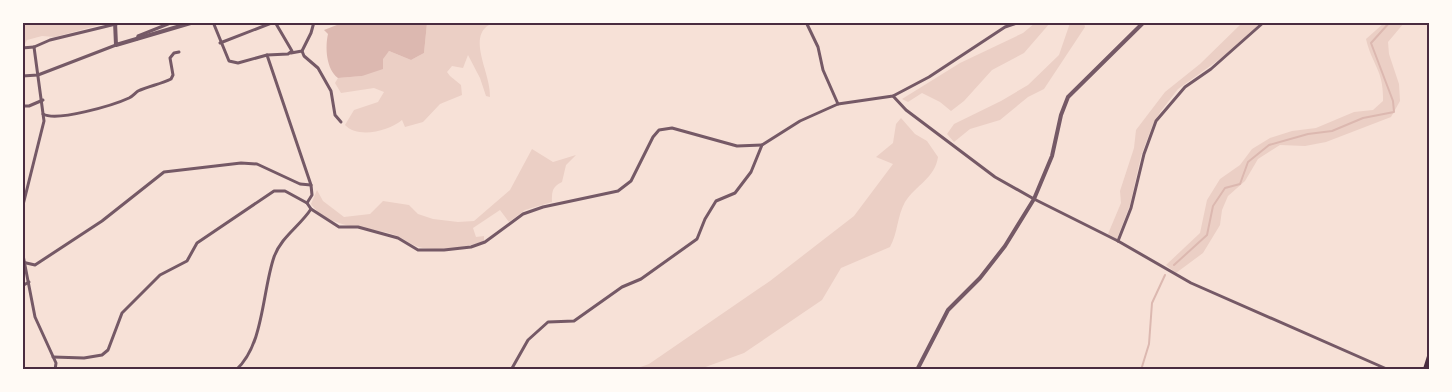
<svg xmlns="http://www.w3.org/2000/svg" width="1452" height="392" font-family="Barlow,sans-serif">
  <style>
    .green { fill: #ebcfc5 }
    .water { fill: #dcb8b0 }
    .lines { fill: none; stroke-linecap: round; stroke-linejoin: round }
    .stream { stroke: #dcb8b0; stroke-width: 2 }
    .minor { stroke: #755966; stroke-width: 3 }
    .tertiary { stroke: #755966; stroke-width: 4 }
    .secondary { stroke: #4a2c40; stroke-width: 4.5 }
    .neatline { fill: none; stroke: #4a2c40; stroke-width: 2 }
  </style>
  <rect width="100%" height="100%" fill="#f7e1d7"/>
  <g class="green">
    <polygon points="23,23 107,23 55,37 42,36 27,40 23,48"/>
    <path d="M427,23H493C464,34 492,74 490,97L486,96L480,78L468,55L463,68L452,66L447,72L450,76L461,85L462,95L440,104L423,122L405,127L402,120C389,131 358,139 345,125L354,110L378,102L384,92L374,88L341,93L335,83L338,78L362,76L389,51L411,60L424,53Z"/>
    <polygon points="1035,23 1050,23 1024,53 992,70 964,101 951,111 940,102 922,93 908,102 902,99 960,63 1023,33"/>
    <polygon points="1070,23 1084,23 1085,27 1044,89 1028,97 1000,120 970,129 954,142 947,134 954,124 1001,101 1028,85 1059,55"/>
    <polygon points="1242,23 1261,23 1227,54 1178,89 1161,111 1153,124 1141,156 1130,205 1117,239 1108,234 1121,203 1120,191 1134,148 1136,130 1165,92 1200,64"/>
    <path d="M1384,23H1404L1388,42L1389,54L1399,84L1400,101L1391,117L1326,142L1305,146L1280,145L1258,159L1245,181L1228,196L1222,210L1220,225L1203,253L1176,273L1166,265L1200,233L1207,200L1220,179L1240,165L1252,149L1270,138L1292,131L1316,128L1354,112L1373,110L1383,101C1384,70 1372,65 1366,39Z"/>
    <path d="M901,118L915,134L927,141L938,157C935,178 916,185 905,202C897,216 898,233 890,247L841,268L822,300L744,353L700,369H635L649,364L770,281L854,216L893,164L876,157L893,143L896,124Z"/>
    <path d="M532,149L553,162L576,155L566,165L562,182C552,187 552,191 552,202L525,210L509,222L500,210L473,228L476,237L484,236V241C465,248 443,251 423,248C411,246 403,237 392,234C365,226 328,229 311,204L317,190L323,201L344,217L370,214L383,201L409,205L418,214L433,219L458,222L474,221L510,190Z"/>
  </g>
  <path class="water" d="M342,23H427L424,53L411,60L389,51L383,59V69L362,76L338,78C326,69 325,47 328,34L324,30Z"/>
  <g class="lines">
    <g class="stream">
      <polyline points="1174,265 1207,235 1213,206 1225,188 1240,184 1248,162 1269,145 1308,134 1332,131 1363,118 1394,112 1393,101 1371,43 1390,22"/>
      <polyline points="1141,370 1149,344 1152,303 1165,275"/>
    </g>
    <g class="minor">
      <polyline points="213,22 229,61 238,63 267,55"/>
      <polyline points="275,22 292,51 288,54 267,55 311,185 312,195 307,203"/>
      <polyline points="806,22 818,47 823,70 838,104"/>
      <polyline points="137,39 138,36 173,22"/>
      <polyline points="220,43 274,22"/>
      <polyline points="22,48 34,47 50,40 124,22"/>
      <polyline points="302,51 304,56 318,68 331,91 335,115 341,122"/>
      <polyline points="291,53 302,51 311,33 314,22"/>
      <polyline points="22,76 38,75 116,45"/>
      <polyline points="893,96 906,110 995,177 1034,199 1118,241 1191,283 1389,370"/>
      <polyline points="22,106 29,106 43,100"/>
      <path d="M43,114C57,122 114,105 129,98C133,96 135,93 138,91C149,86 161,84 171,79L173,75L170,58L174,53L179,52"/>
      <polyline points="22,209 44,121 34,47"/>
      <polyline points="1118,241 1131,208 1144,154 1156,121 1185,87 1211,69 1264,22"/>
      <polyline points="22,250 35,317 56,363 55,370"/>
      <polyline points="22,262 35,265 102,221 164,172 241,163 257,164 300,184 311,185"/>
      <polyline points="22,286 29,282"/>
      <polyline points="53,357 84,358 102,355 108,350 122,313 160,275 187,261 197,243 274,191 285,191 307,203 311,209 339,227 358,227 398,238 418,250 444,250 471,247 485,242 523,214 543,207 618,191 631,181 653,137 659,130 672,128 737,146 762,145"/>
      <path d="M236,370C264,345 262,292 274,257C281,237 300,226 311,209"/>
      <polyline points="511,370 528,340 548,322 574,321 622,287 641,279 697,239 705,219 716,201 735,193 751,172 762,145 800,121 838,104 893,96 929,77 1005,27 1020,22"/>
    </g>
    <g class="tertiary">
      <polyline points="115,22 116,45 194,22"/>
      <polyline points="917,370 948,310 980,278 1005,246 1034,199 1052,156 1061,115 1068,97 1144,22"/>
    </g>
    <polyline class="secondary" points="1425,370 1430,354"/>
  </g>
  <rect width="1452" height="392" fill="none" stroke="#fffaf5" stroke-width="48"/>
  <rect x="24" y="24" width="1404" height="344" class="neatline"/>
</svg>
